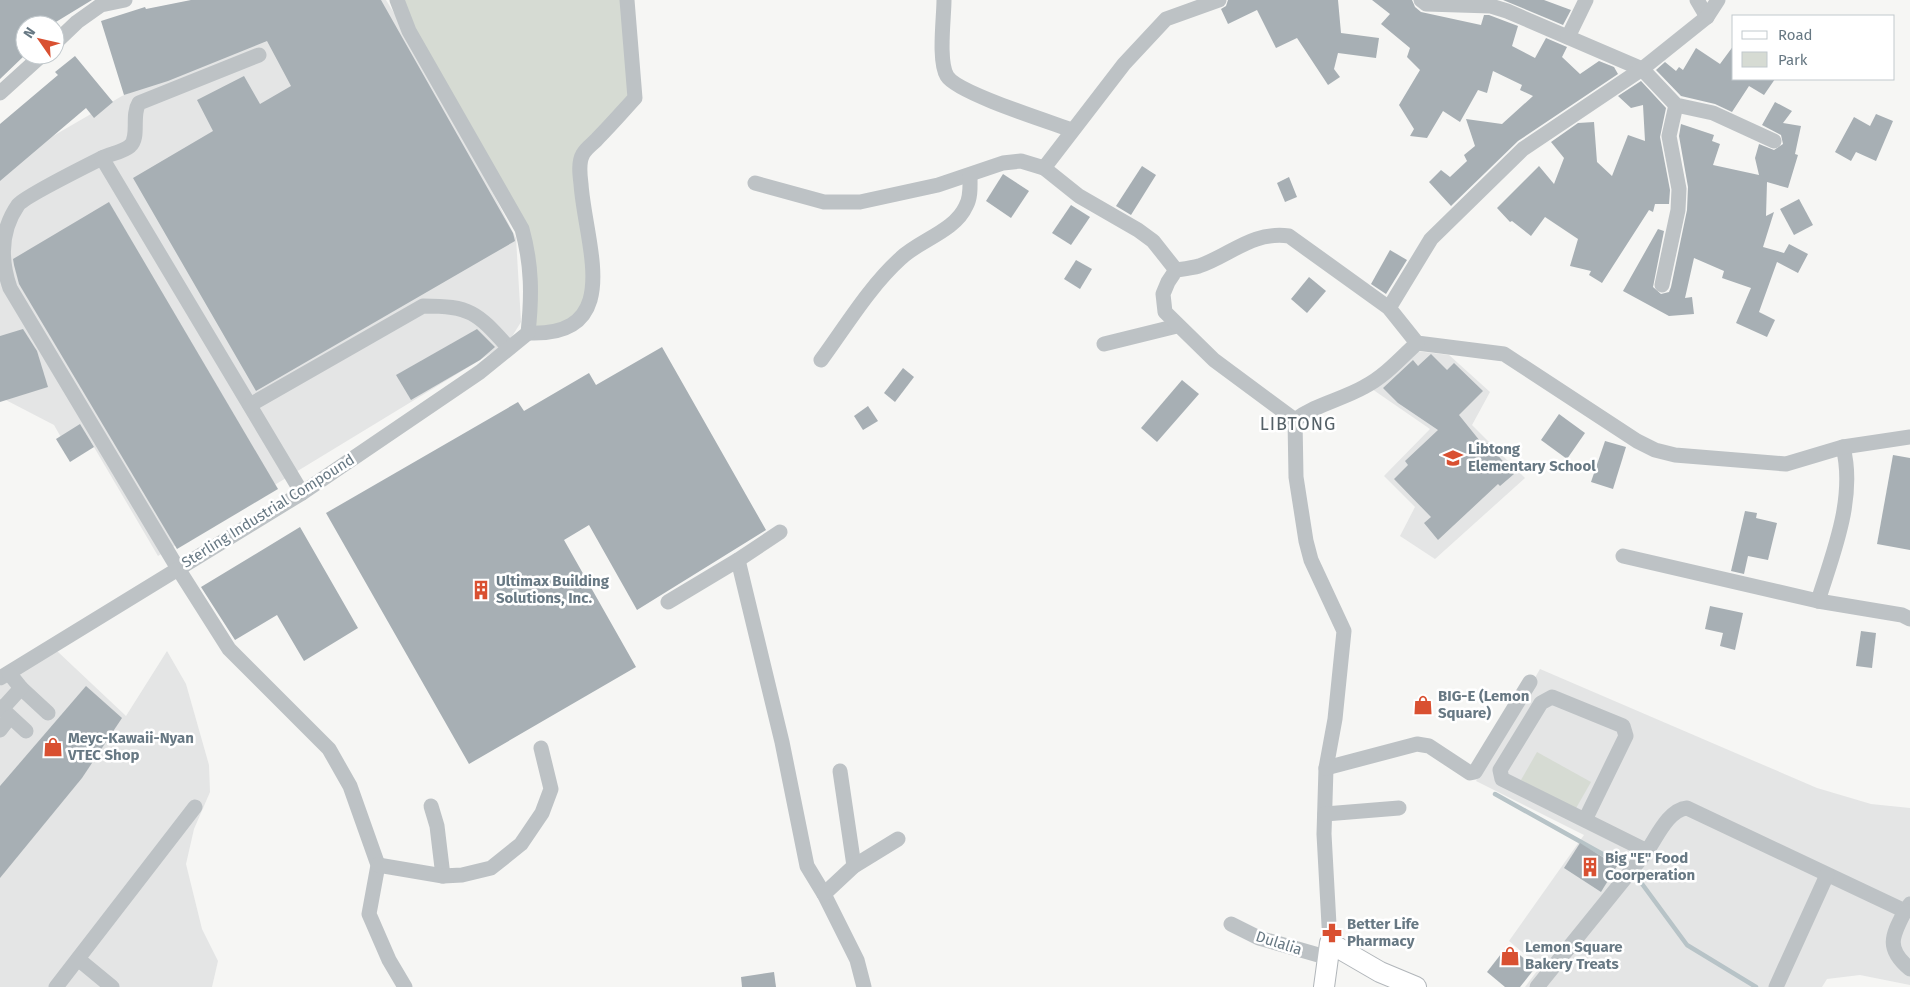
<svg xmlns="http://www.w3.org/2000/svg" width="1910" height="987" font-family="'Fira Sans',sans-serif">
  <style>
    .built { fill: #e4e5e5 }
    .green { fill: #d6dbd3 }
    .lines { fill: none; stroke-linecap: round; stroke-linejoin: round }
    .stream { stroke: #b7c3c7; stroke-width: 4.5 }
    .building { fill: #a7afb4 }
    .major-casing { stroke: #b1b6ba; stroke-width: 22 }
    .minor { stroke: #bdc2c5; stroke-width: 15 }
    .major { stroke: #fff; stroke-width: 20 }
    .labels { text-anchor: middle; stroke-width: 5; stroke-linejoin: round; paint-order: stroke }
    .poi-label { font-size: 15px; font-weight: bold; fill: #677883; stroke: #fff; text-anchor: start }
    .street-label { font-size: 15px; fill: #677883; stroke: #fff }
    .quarter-label { font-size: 18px; letter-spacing: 1px; fill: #556168; stroke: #fff }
  </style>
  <rect width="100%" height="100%" fill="#f6f6f4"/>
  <g class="built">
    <polygon points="251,0 386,0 434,78 516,238 521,322 508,343 158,556 91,442 71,455 54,425 0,397 0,175 22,154 122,96 259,38"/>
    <polygon points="1416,351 1449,355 1490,392 1472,425 1525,478 1435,559 1400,536 1415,507 1384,476 1430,429 1372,389"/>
    <polygon points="57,651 126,716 167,651 186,684 209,765 210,792 194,829 186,864 202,929 218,961 212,987 0,987 0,686"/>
    <polygon points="1540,669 1817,788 1871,804 1910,808 1910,985 1860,975 1827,979 1822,987 1525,987 1540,967 1509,941 1584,835 1476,781"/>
  </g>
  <g class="green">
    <polygon points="397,0 627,0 635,98 582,155 593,268 585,315 528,333 529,254"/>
    <polygon points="1537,752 1591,782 1575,810 1521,780"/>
  </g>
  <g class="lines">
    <g class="stream">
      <polyline points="1495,794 1624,866"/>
      <polyline points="1634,873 1687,945 1756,987"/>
    </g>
  </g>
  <g class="building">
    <polygon points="0,0 92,0 51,25 25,25 25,41 23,42 25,55 0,79"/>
    <polygon points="191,0 381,0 513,233 515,241 256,391 133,178 213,131 197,100 244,76 260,104 291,86 267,41 168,81 124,95 101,21 145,7 146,9"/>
    <polygon points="1228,0 1338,0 1341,33 1379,38 1376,58 1338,53 1334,69 1340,77 1328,85 1297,38 1276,48 1257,10 1228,24 1221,9 1226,6"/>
    <polygon points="1372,0 1412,0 1415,7 1421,12 1481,25 1484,15 1489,15 1518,26 1512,46 1535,58 1546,38 1567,47 1562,57 1580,74 1599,61 1614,67 1618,74 1518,141 1451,206 1429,182 1441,170 1450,177 1467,161 1464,155 1475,146 1466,119 1502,124 1533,96 1520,90 1522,85 1493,71 1487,93 1478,90 1460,122 1443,111 1427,138 1410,136 1414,129 1399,105 1420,70 1407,57 1410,48 1381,24 1390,14"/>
    <polygon points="1503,0 1544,0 1571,10 1563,25"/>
    <polygon points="1734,45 1734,79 1775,79 1764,95 1749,86 1732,112 1715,104 1681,96 1656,70 1665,62 1676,71 1679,67 1683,70 1696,48 1720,64"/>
    <polygon points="75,56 113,102 94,118 86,108 0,181 0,124 58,75 55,72"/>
    <polygon points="1641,81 1666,108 1660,137 1670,190 1669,204 1655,204 1653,212 1649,210 1602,283 1589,275 1591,271 1570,266 1578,239 1545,217 1531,236 1512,221 1510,222 1497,208 1539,166 1554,184 1564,158 1551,142 1578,123 1594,122 1597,162 1612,176 1628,135 1645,141 1643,105 1631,108 1618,96"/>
    <polygon points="1775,102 1792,111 1783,123 1801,126 1795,154 1798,155 1788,188 1767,182 1766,216 1774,212 1763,247 1784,253 1789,244 1808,254 1798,273 1777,262 1759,312 1775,320 1767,337 1736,323 1751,288 1722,278 1724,271 1694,258 1685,298 1692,297 1694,314 1669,316 1623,291 1658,229 1664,231 1653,287 1661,294 1669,292 1671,287 1687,210 1688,187 1679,136 1681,124 1714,135 1712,141 1720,144 1713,165 1759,175 1755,158 1759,144 1774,150 1783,144 1781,135 1762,125"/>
    <polygon points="1876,114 1893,121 1876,161 1856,152 1851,161 1835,152 1854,117 1870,126"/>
    <polygon points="1142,166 1156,175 1131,215 1116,206"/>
    <polygon points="1003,174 1029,191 1011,218 986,201"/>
    <polygon points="1289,177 1297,197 1285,202 1277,183"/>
    <polygon points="1799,199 1813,225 1794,235 1780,209"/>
    <polygon points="109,202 278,489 177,549 19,284 14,265 13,259"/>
    <polygon points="1071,205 1090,217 1071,245 1052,233"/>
    <polygon points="1390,250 1407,260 1386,294 1371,284"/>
    <polygon points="1076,260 1092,269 1080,289 1064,279"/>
    <polygon points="1309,277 1326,291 1307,313 1291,299"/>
    <polygon points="23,329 37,351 48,387 0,402 0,336"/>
    <polygon points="477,329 495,347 480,360 411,400 396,375"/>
    <polygon points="662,347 766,530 637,610 589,525 564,540 636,667 469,764 326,513 518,402 524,411 589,373 596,385"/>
    <polygon points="1431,354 1447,370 1454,363 1483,391 1459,415 1484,446 1487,443 1514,474 1500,486 1498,484 1438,540 1424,523 1431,517 1394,479 1408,465 1405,461 1438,430 1398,403 1383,388 1413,360 1418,366"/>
    <polygon points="903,368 914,377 895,402 884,393"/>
    <polygon points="1182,380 1199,394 1157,442 1141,428"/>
    <polygon points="868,406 878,421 863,430 854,416"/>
    <polygon points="1559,414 1585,433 1567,459 1541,440"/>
    <polygon points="80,424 94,447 70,462 56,439"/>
    <polygon points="1605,441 1626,447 1613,489 1591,482"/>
    <polygon points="1893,455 1910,458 1910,550 1877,544"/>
    <polygon points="1745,511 1757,513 1756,518 1777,523 1768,560 1748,556 1744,574 1731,571"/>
    <polygon points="300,527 358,628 304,661 277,615 235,640 201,587"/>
    <polygon points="1710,606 1743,613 1735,650 1720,646 1723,633 1705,629"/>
    <polygon points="1861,631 1876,633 1872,668 1856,666"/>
    <polygon points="86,686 122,718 82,778 0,878 0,786"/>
    <polygon points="1580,843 1617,866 1601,892 1564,868"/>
    <polygon points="1508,945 1535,968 1520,987 1505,987 1487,972"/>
    <polygon points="774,972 776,987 742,987 741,977"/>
  </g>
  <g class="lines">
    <defs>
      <polyline id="major" points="1324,987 1330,943 1380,972 1416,987"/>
    </defs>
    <use href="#major" class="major-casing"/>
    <g class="minor">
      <path d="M397,0L409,31L522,229C532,265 532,296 528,333"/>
      <path d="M944,0C944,18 938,61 947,76C957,93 1050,122 1072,130"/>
      <polyline points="1421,0 1426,4 1491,6 1507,11 1642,69 1676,105 1713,113 1774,141"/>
      <polyline points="1697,0 1707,17"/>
      <polyline points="1568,37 1586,0"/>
      <polyline points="55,43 77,22 101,5 125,0"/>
      <path d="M259,55L139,103C131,116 140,137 130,146C123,152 110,154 102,158C88,165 24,197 18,205C0,231 0,259 10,288L177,567L229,649L329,749L350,786L378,865L369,914L389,960L405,987"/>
      <polyline points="0,93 42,55"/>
      <polyline points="102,158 302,493"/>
      <polyline points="1044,168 1124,64 1166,19 1219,0"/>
      <polyline points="755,183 824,202 860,202 938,185 1003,163 1021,161 1044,168 1079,196 1138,230 1153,241 1176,270"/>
      <polyline points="1662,285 1678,210 1679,189 1669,136 1676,105"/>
      <polyline points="1389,308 1431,239 1523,149 1642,69 1707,17 1718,0"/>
      <path d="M528,333C626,337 585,244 581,184C580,176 578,162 583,154C586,148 594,143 598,138C611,125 623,111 635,98L627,0"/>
      <polyline points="1104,344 1177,326"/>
      <path d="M821,360C846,326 869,287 901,258C920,240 955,231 966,206C971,197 970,186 970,176"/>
      <path d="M250,405L423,306C472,306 477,313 509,348"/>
      <path d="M1295,420L1214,360L1165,312L1163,294L1168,282L1176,270C1183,269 1192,268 1199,266C1231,255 1252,231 1289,236L1389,308L1417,343L1504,354L1637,441L1655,450L1675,455L1786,464L1843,447C1856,498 1833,553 1818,601"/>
      <polyline points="1295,420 1296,477 1306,541 1311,560 1344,631 1335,719 1326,768 1324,834 1330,943"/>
      <path d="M1295,420C1316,404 1341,400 1364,387C1384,377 1401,358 1417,343"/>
      <polyline points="1843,447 1910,437"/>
      <polyline points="1623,556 1818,601 1902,615 1910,619"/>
      <polyline points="738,560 782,742 807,866 824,894 857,960 864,987"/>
      <polyline points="668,602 738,560 780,532"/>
      <polyline points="0,678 302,493 480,372 528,333"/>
      <polyline points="21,688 48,713"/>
      <polyline points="0,707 26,731"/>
      <polyline points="2,709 21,688 9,673"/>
      <polyline points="0,730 10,717"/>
      <polyline points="1326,768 1417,744 1429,746 1470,773 1475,772 1530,682"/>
      <polyline points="840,771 854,866"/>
      <polyline points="431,806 437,826 443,876"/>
      <polyline points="1325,814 1399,808"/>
      <path d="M1585,820L1626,736L1623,726L1552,697L1541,703L1500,770L1502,779L1647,851C1657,837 1668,810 1687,808L1905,911L1910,904"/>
      <polyline points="378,865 443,876 462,875 491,868 521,844 542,813 551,789 541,748"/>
      <polyline points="824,894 854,866 898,839"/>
      <path d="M1905,911C1892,936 1885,948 1910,969"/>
      <polyline points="1231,924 1259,938 1329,958"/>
      <polyline points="78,959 112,987"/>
      <polyline points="56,987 195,807"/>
      <polyline points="1537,987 1647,851"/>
      <polyline points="1776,987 1827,875"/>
    </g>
    <use href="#major" class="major"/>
  </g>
  <defs>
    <symbol id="school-bare" viewBox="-9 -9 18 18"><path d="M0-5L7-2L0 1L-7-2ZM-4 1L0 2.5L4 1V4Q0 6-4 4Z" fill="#d95031" stroke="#fff" stroke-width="2.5" paint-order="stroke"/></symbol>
    <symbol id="building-bare" viewBox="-9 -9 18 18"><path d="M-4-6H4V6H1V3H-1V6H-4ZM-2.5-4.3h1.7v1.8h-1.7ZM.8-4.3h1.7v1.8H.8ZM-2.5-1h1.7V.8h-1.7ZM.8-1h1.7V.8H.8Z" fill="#d95031" stroke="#fff" stroke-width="2.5" paint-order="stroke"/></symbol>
    <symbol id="shop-bare" viewBox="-9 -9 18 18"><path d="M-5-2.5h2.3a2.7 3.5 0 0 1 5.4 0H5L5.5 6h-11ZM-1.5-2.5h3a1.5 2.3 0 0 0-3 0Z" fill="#d95031" stroke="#fff" stroke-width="2.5" paint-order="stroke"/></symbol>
    <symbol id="pharmacy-bare" viewBox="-9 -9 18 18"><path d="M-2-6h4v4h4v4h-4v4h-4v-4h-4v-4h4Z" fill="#d95031" stroke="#fff" stroke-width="2.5" paint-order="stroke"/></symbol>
  </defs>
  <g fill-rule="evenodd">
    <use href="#school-bare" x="1439" y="444" width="28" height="28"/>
    <use href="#building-bare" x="467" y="576" width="28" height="28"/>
    <use href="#shop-bare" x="1409" y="691" width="28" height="28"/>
    <use href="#shop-bare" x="39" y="733" width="28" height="28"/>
    <use href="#building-bare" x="1576" y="853" width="28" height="28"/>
    <use href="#pharmacy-bare" x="1318" y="919" width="28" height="28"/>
    <use href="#shop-bare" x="1496" y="942" width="28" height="28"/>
  </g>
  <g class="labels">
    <g class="poi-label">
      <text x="1468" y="454">Libtong<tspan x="1468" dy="17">Elementary School</tspan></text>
      <text x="496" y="586">Ultimax Building<tspan x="496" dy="17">Solutions, Inc.</tspan></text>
      <text x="1438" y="701">BIG-E (Lemon<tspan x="1438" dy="17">Square)</tspan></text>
      <text x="68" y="743">Meyc-Kawaii-Nyan<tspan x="68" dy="17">VTEC Shop</tspan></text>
      <text x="1605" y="863">Big "E" Food<tspan x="1605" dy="17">Coorperation</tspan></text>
      <text x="1347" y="929">Better Life<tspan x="1347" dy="17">Pharmacy</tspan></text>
      <text x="1525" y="952">Lemon Square<tspan x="1525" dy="17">Bakery Treats</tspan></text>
    </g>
    <g class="street-label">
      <text transform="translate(268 511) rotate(-32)" y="5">Sterling Industrial Compound</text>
      <text transform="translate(1279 943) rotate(18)" y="5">Dulalia</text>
    </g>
    <g class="quarter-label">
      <text x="1298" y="430">LIBTONG</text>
    </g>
  </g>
  <rect x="1732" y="15" width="162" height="65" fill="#ffffff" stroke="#c2c9cd"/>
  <rect x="1742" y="31" width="25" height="8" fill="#ffffff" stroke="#c2c9cd"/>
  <text x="1778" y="40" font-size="15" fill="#677883">Road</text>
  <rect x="1742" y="52" width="25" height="15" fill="#d6dbd3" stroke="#c2c9cd"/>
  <text x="1778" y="65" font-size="15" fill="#677883">Park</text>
  <g transform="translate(40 40) rotate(304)"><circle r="24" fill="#ffffff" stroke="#c2c9cd"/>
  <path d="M0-4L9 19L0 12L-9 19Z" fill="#d95031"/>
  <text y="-8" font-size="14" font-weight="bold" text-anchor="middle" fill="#677883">N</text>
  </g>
</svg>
